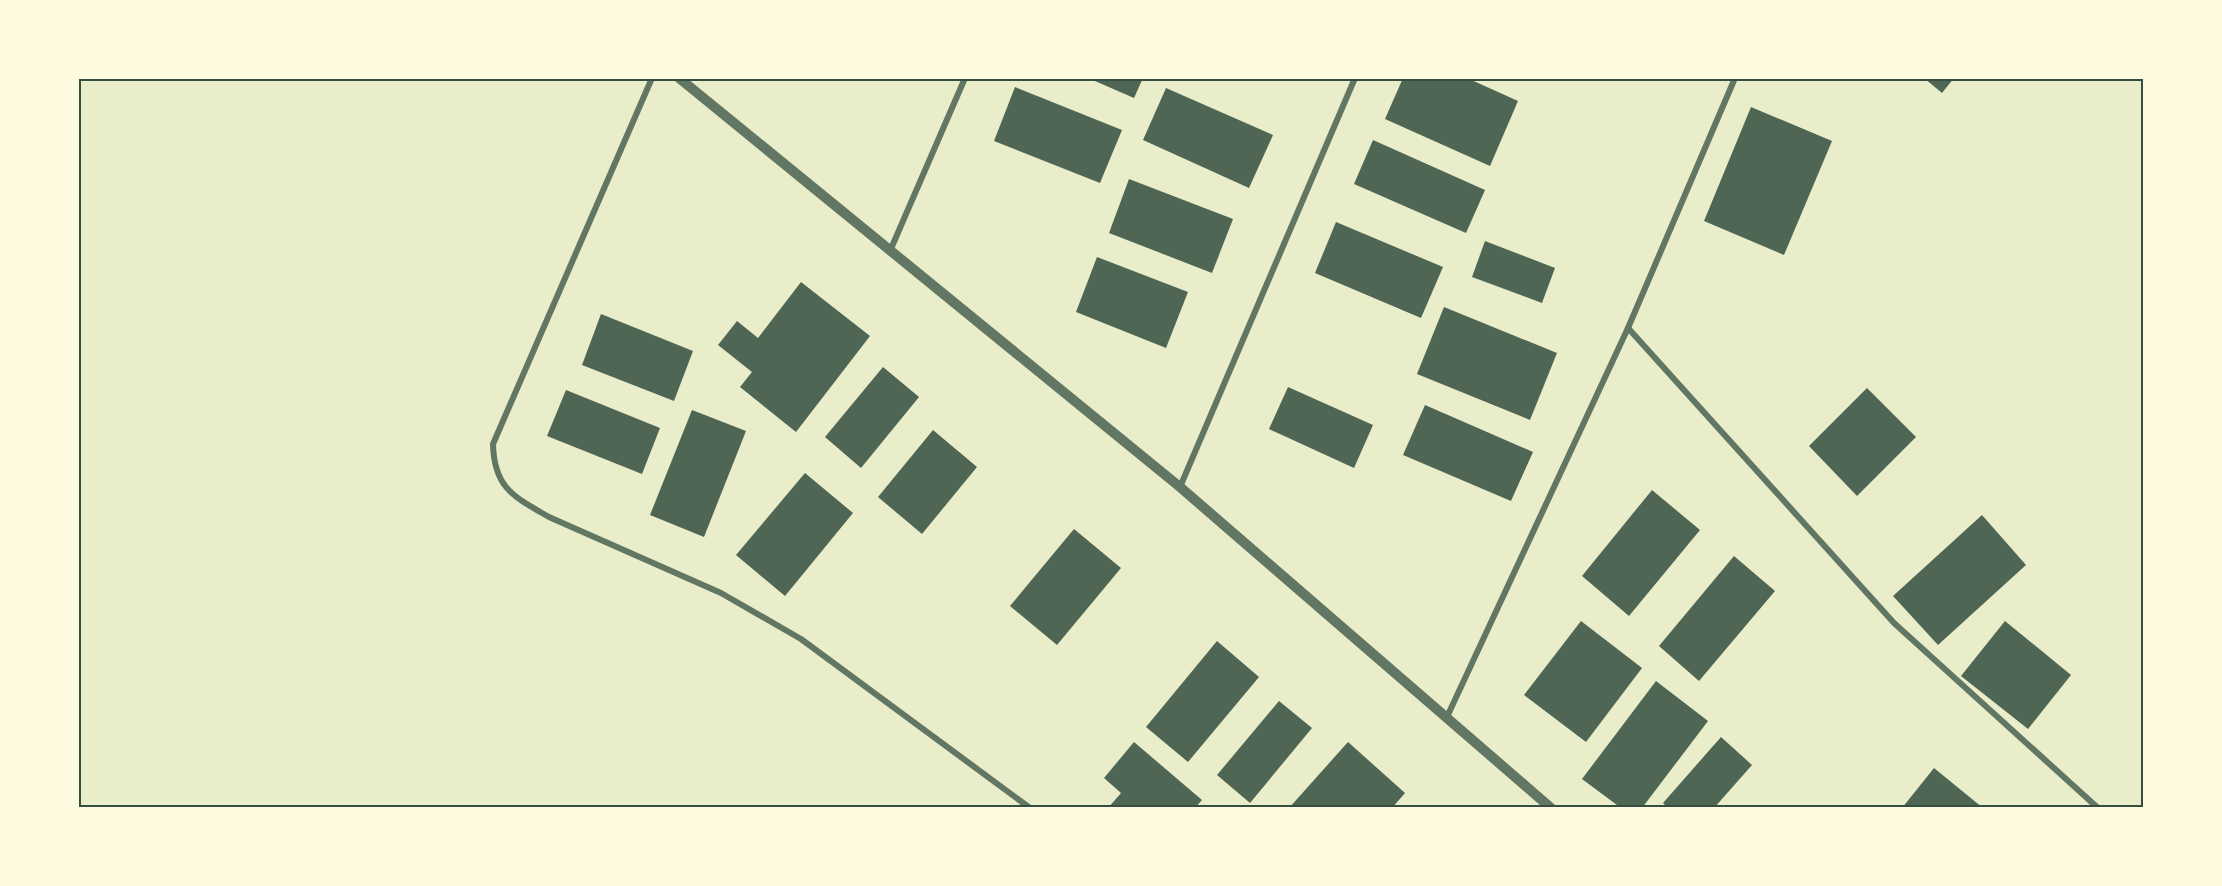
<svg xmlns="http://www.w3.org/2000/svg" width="2222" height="886" font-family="Helvetica,sans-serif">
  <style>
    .building { fill: #4f6655 }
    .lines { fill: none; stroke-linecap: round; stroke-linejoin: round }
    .minor { stroke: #617663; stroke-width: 6 }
    .tertiary { stroke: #617663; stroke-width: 10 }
    .neatline { fill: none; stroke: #344e41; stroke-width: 2 }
  </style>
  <rect width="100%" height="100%" fill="#e9edc9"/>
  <g class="building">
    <polygon points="1088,78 1143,78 1134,98"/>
    <polygon points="1403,78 1467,78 1518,101 1490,166 1385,119"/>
    <polygon points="1924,78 1954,78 1942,93"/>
    <polygon points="1015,87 1122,130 1100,183 994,141"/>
    <polygon points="1166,88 1273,135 1249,188 1143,140"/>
    <polygon points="1751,107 1832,141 1784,255 1704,221"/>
    <polygon points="1373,140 1485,190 1466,233 1354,184"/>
    <polygon points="1129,179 1233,219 1212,273 1109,233"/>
    <polygon points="1336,222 1443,267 1421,318 1315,273"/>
    <polygon points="1485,241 1555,268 1542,303 1472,277"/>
    <polygon points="1097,257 1188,292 1166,348 1076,312"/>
    <polygon points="801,282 870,336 796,432 740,387 752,372 718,345 737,321 758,338"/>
    <polygon points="1444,307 1557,353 1530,420 1417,374"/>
    <polygon points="601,314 693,351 674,401 582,365"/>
    <polygon points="883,367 919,397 861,468 825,437"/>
    <polygon points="1288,387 1373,425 1354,468 1269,429"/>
    <polygon points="1867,388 1916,437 1857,496 1809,446"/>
    <polygon points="566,390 660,428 642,474 547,436"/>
    <polygon points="1425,405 1533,452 1511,501 1403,455"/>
    <polygon points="692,410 746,431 704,537 650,515"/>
    <polygon points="933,430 977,467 922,534 878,497"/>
    <polygon points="805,473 853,513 785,596 736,555"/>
    <polygon points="1652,490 1700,530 1629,616 1582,576"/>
    <polygon points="1982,515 2026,565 1938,645 1893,596"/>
    <polygon points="1074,529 1121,568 1057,645 1010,606"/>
    <polygon points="1734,556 1775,591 1699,681 1659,646"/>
    <polygon points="1581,621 1642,668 1586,742 1524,695"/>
    <polygon points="2005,621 2071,675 2028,729 1961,676"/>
    <polygon points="1217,641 1259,677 1188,762 1146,727"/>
    <polygon points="1656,681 1708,721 1642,808 1621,808 1582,779"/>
    <polygon points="1279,701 1312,728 1250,803 1217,775"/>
    <polygon points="1721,737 1752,765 1714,808 1668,808 1663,803"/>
    <polygon points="1134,742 1202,800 1195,808 1108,808 1121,793 1104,778"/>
    <polygon points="1348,742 1405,793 1392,808 1289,808"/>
    <polygon points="1934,768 1983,808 1902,808"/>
  </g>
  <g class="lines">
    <g class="minor">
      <path d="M652,78L493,444C494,488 514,497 549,517L721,593L801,639L1030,808"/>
      <polyline points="890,251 965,78"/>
      <polyline points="1628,328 1894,623 2098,808"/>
      <polyline points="1180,487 1355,78"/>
      <polyline points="1446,719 1628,328 1735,78"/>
    </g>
    <polyline class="tertiary" points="679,78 1180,487 1551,808"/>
  </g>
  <rect width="2222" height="886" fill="none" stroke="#fefae0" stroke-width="159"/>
  <rect x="80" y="80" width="2062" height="726" class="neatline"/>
</svg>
